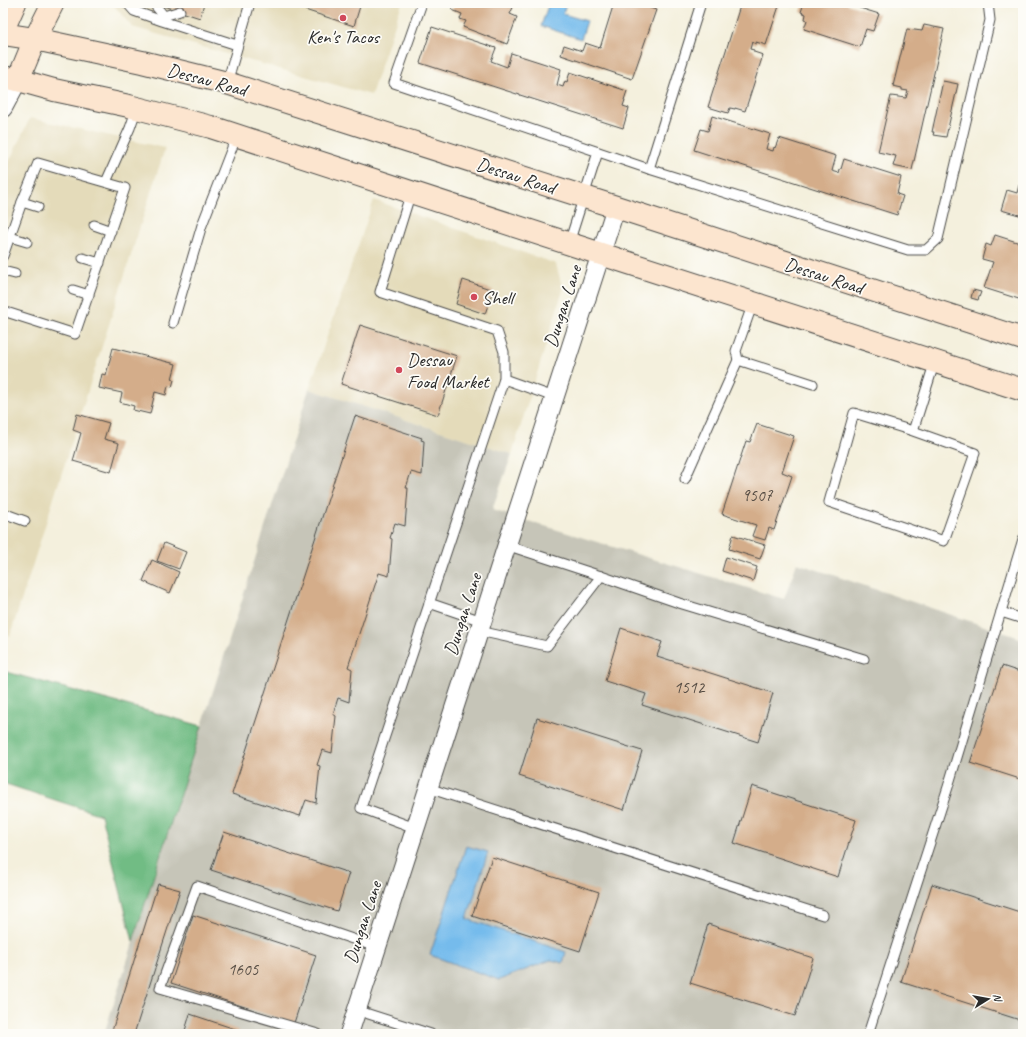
<svg xmlns="http://www.w3.org/2000/svg" width="1026" height="1037" font-family="Caveat,sans-serif">
  <style>
    .built { fill: #e4dbba }
    .industrial { fill: #c6c5b8 }
    .forest { fill: #71bc84; stroke: #4e7458 }
    .water { fill: #75bbec; stroke: #50738c }
    .building { fill: #d4ad8a }
    .lines { fill: none; stroke-linecap: round; stroke-linejoin: round }
    .service-casing { stroke: #494946; stroke-width: 11 }
    .minor-casing { stroke: #494946; stroke-width: 20 }
    .secondary-casing { stroke: #494946; stroke-width: 24 }
    .service { stroke: #fff; stroke-width: 9 }
    .minor { stroke: #fff; stroke-width: 18 }
    .secondary { stroke: #fce5cf; stroke-width: 22 }
    .poi-dot { fill: #d1495b; stroke: #fdfcf7; stroke-width: 1.5 }
    .labels { text-anchor: middle; stroke-width: 3.5; stroke-linejoin: round; paint-order: stroke }
    .number-label { font-size: 17px; fill: #554c43 }
    .poi-label { font-size: 19px; fill: #2b2b2b; stroke: #fdfcf7; text-anchor: start }
    .street-label { font-size: 19px; fill: #2b2b2b; stroke: #fdfcf7 }
  </style>
  <rect width="100%" height="100%" fill="#fdfcf7"/>
  <filter id="ink" filterUnits="userSpaceOnUse"><feTurbulence type="fractalNoise" baseFrequency=".025" numOctaves="2"/><feDisplacementMap in="SourceGraphic" scale="8" xChannelSelector="R" yChannelSelector="G"/><feConvolveMatrix kernelMatrix="1 2 1 2 8 2 1 2 1" color-interpolation-filters="sRGB"/></filter>
  <filter id="wash" filterUnits="userSpaceOnUse"><feTurbulence type="fractalNoise" baseFrequency=".012" numOctaves="4" result="noise"/><feDisplacementMap in="SourceGraphic" scale="16" xChannelSelector="R" yChannelSelector="G"/><feGaussianBlur stdDeviation="0.9" result="paint"/><feColorMatrix in="noise" values="0 0 0 0 0 0 0 0 0 0 0 0 0 0 0 0 0 1.4 0 .05"/><feComposite in="paint" operator="in"/></filter>
  <g filter="url(#wash)">
    <rect width="100%" height="100%" fill="#f4f0dd"/>
    <g class="built">
      <polygon points="112,3 402,3 371,95 132,27"/>
      <polygon points="30,118 165,148 10,636 3,633 3,174"/>
      <polygon points="374,200 556,264 563,290 512,454 309,389"/>
    </g>
    <polygon class="industrial" points="309,389 512,454 492,510 784,599 797,563 1023,639 1023,1034 104,1034"/>
    <polygon class="forest" points="3,671 202,726 133,941 101,815 3,783"/>
    <g class="water">
      <polygon points="549,3 566,3 563,14 587,21 581,39 541,26"/>
      <polygon points="466,846 488,852 467,919 566,952 563,963 551,960 499,980 430,955"/>
    </g>
    <g id="blocks">
      <g class="building">
        <polygon points="154,3 204,3 200,18"/>
        <polygon points="290,3 361,3 354,26 305,10 305,8"/>
        <polygon points="454,3 464,3 467,4 467,3 515,3 510,14 517,17 507,44 463,27 466,21 460,19 462,14 452,10"/>
        <polygon points="614,3 636,3 656,10 632,79 561,55 564,45 582,51 585,43 600,48"/>
        <polygon points="741,3 780,3 766,45 756,42 756,44 752,42 750,49 754,50 754,52 763,55 745,111 735,108 735,109 730,108 728,113 708,107"/>
        <polygon points="804,3 844,3 879,14 873,31 866,29 860,47 804,29 807,20 805,19 806,14 801,12"/>
        <polygon points="924,25 944,29 912,170 893,166 896,156 878,152 891,96 906,98 908,91 902,90 902,88 893,86 907,29 922,31"/>
        <polygon points="432,27 496,48 491,61 507,67 511,53 561,69 557,85 563,87 565,81 567,82 570,72 627,91 624,100 625,100 623,106 629,108 623,128 420,63"/>
        <polygon points="943,81 958,84 946,137 933,135 934,132 932,132"/>
        <polygon points="712,116 770,134 766,149 773,151 774,147 775,148 779,138 836,156 832,171 839,173 840,169 841,169 844,159 901,177 897,194 903,196 897,215 694,150 701,129 708,131"/>
        <polygon points="1019,185 1023,186 1023,216 1001,210 1007,190 1017,193"/>
        <polygon points="995,235 1023,244 1023,297 1022,300 984,288 993,262 982,259 986,244 991,246"/>
        <polygon points="463,280 493,290 485,314 456,304"/>
        <polygon points="973,290 981,292 978,300 971,298"/>
        <polygon points="360,325 457,356 438,415 341,384"/>
        <polygon points="113,348 176,364 172,379 174,380 172,387 168,386 166,395 155,392 150,414 133,410 134,406 120,402 122,393 99,388 102,374 106,375"/>
        <polygon points="77,414 109,423 104,439 119,443 111,472 73,461 81,433 73,430"/>
        <polygon points="355,416 422,438 421,440 424,441 422,475 411,472 406,488 408,488 405,526 395,523 390,538 392,539 389,576 379,573 348,667 352,669 349,702 338,698 333,714 336,716 332,753 322,750 317,765 320,766 316,803 306,800 300,816 232,794"/>
        <polygon points="757,424 794,436 782,472 792,476 774,530 769,528 765,540 752,536 756,525 722,514 746,441 750,442"/>
        <polygon points="733,535 765,545 760,559 729,549"/>
        <polygon points="164,543 186,552 179,569 157,561"/>
        <polygon points="726,557 757,567 753,581 722,571"/>
        <polygon points="152,560 179,572 170,593 143,581"/>
        <polygon points="621,628 662,642 657,656 773,693 758,742 642,705 646,694 605,681"/>
        <polygon points="1002,666 1023,673 1023,780 970,763"/>
        <polygon points="537,718 642,751 624,810 519,776"/>
        <polygon points="752,786 856,820 838,877 734,843"/>
        <polygon points="224,832 349,873 337,911 211,870"/>
        <polygon points="492,857 599,892 580,951 472,916"/>
        <polygon points="158,884 180,890 134,1034 111,1034"/>
        <polygon points="932,884 1023,913 1023,1021 901,982"/>
        <polygon points="193,915 316,955 294,1023 171,983"/>
        <polygon points="708,924 813,958 795,1016 690,983"/>
        <polygon points="190,1014 238,1030 236,1034 184,1034"/>
      </g>
    </g>
  </g>
  <g filter="url(#ink)">
    <use href="#blocks" fill-opacity="0" stroke="#494946" stroke-width="1"/>
    <g class="lines">
      <defs>
        <g id="service">
          <polyline points="127,3 134,11 162,21 237,45"/>
          <polyline points="422,3 394,83 649,169 908,250 926,250 938,239 990,20 988,3"/>
          <polyline points="154,4 164,16"/>
          <polyline points="164,16 180,11"/>
          <polyline points="227,83 250,3"/>
          <polyline points="649,169 701,3"/>
          <polyline points="106,182 130,128 137,108"/>
          <polyline points="411,192 380,292 497,331 504,352 504,379 554,397"/>
          <polyline points="22,202 38,207"/>
          <polyline points="94,225 111,231"/>
          <polyline points="10,237 27,242"/>
          <polyline points="569,243 598,152"/>
          <polyline points="3,256 22,202 38,163 125,188 75,334 3,311"/>
          <polyline points="83,258 100,263"/>
          <polyline points="3,271 15,274"/>
          <polyline points="73,290 89,295"/>
          <polyline points="753,303 736,351 738,360 813,384"/>
          <polyline points="173,323 202,225 237,135"/>
          <polyline points="913,431 975,453 944,541 829,502 854,413 913,431 935,361"/>
          <polyline points="685,479 738,360"/>
          <polyline points="3,513 25,521"/>
          <polyline points="601,576 679,603 864,659"/>
          <polyline points="429,603 482,621"/>
          <polyline points="1001,612 1023,619"/>
          <polyline points="479,631 547,646 601,576 506,545"/>
          <polyline points="428,788 823,915"/>
          <polyline points="415,828 361,808 504,379"/>
          <polyline points="356,1010 431,1034"/>
          <polyline points="318,1034 160,988 197,886 376,947"/>
          <polyline points="868,1034 948,787 1023,539"/>
        </g>
        <g id="minor">
          <polyline points="3,108 18,80"/>
          <polyline points="349,1034 616,207"/>
        </g>
        <g id="secondary">
          <polyline points="3,30 15,3"/>
          <polyline points="3,34 35,39 142,62 227,83 616,207 1023,339"/>
          <polyline points="3,77 18,80 54,90 129,106 211,127 601,254 1023,390"/>
          <polyline points="18,80 35,39 53,3"/>
        </g>
      </defs>
      <use href="#service" class="service-casing"/>
      <use href="#minor" class="minor-casing"/>
      <use href="#secondary" class="secondary-casing"/>
      <use href="#service" class="service"/>
      <use href="#minor" class="minor"/>
      <use href="#secondary" class="secondary"/>
    </g>
  </g>
  <g class="poi-dot">
    <circle cx="343" cy="18" r="4"/>
    <circle cx="474" cy="297" r="4"/>
    <circle cx="399" cy="370" r="4"/>
  </g>
  <g class="labels">
    <g class="number-label">
      <text x="757" y="501">9507</text>
      <text x="689" y="693">1512</text>
      <text x="243" y="975">1605</text>
    </g>
    <g class="poi-label">
      <text x="343" y="43" text-anchor="middle">Ken's Tacos</text>
      <text x="482" y="304">Shell</text>
      <text x="407" y="366">Dessau<tspan x="407" dy="22">Food Market</tspan></text>
    </g>
    <g class="street-label">
      <text transform="translate(207 79) rotate(15)" y="7">Dessau Road</text>
      <text transform="translate(516 175) rotate(18)" y="7">Dessau Road</text>
      <text transform="translate(824 275) rotate(18)" y="7">Dessau Road</text>
      <text transform="translate(562 306) rotate(-72)" y="7">Dungan Lane</text>
      <text transform="translate(462 614) rotate(-72)" y="7">Dungan Lane</text>
      <text transform="translate(362 922) rotate(-72)" y="7">Dungan Lane</text>
    </g>
  </g>
  <rect width="1026" height="1037" fill="none" stroke="#fdfcf7" stroke-width="16"/>
  <g transform="translate(988 999) rotate(79)" stroke="#fdfcf7" stroke-width="3" paint-order="stroke">
  <path d="M0-3L7 15L0 10L-7 15Z" fill="#2b2b2b"/>
  <text y="-6" font-size="11" font-weight="bold" text-anchor="middle" fill="#2b2b2b">N</text>
  </g>
</svg>
